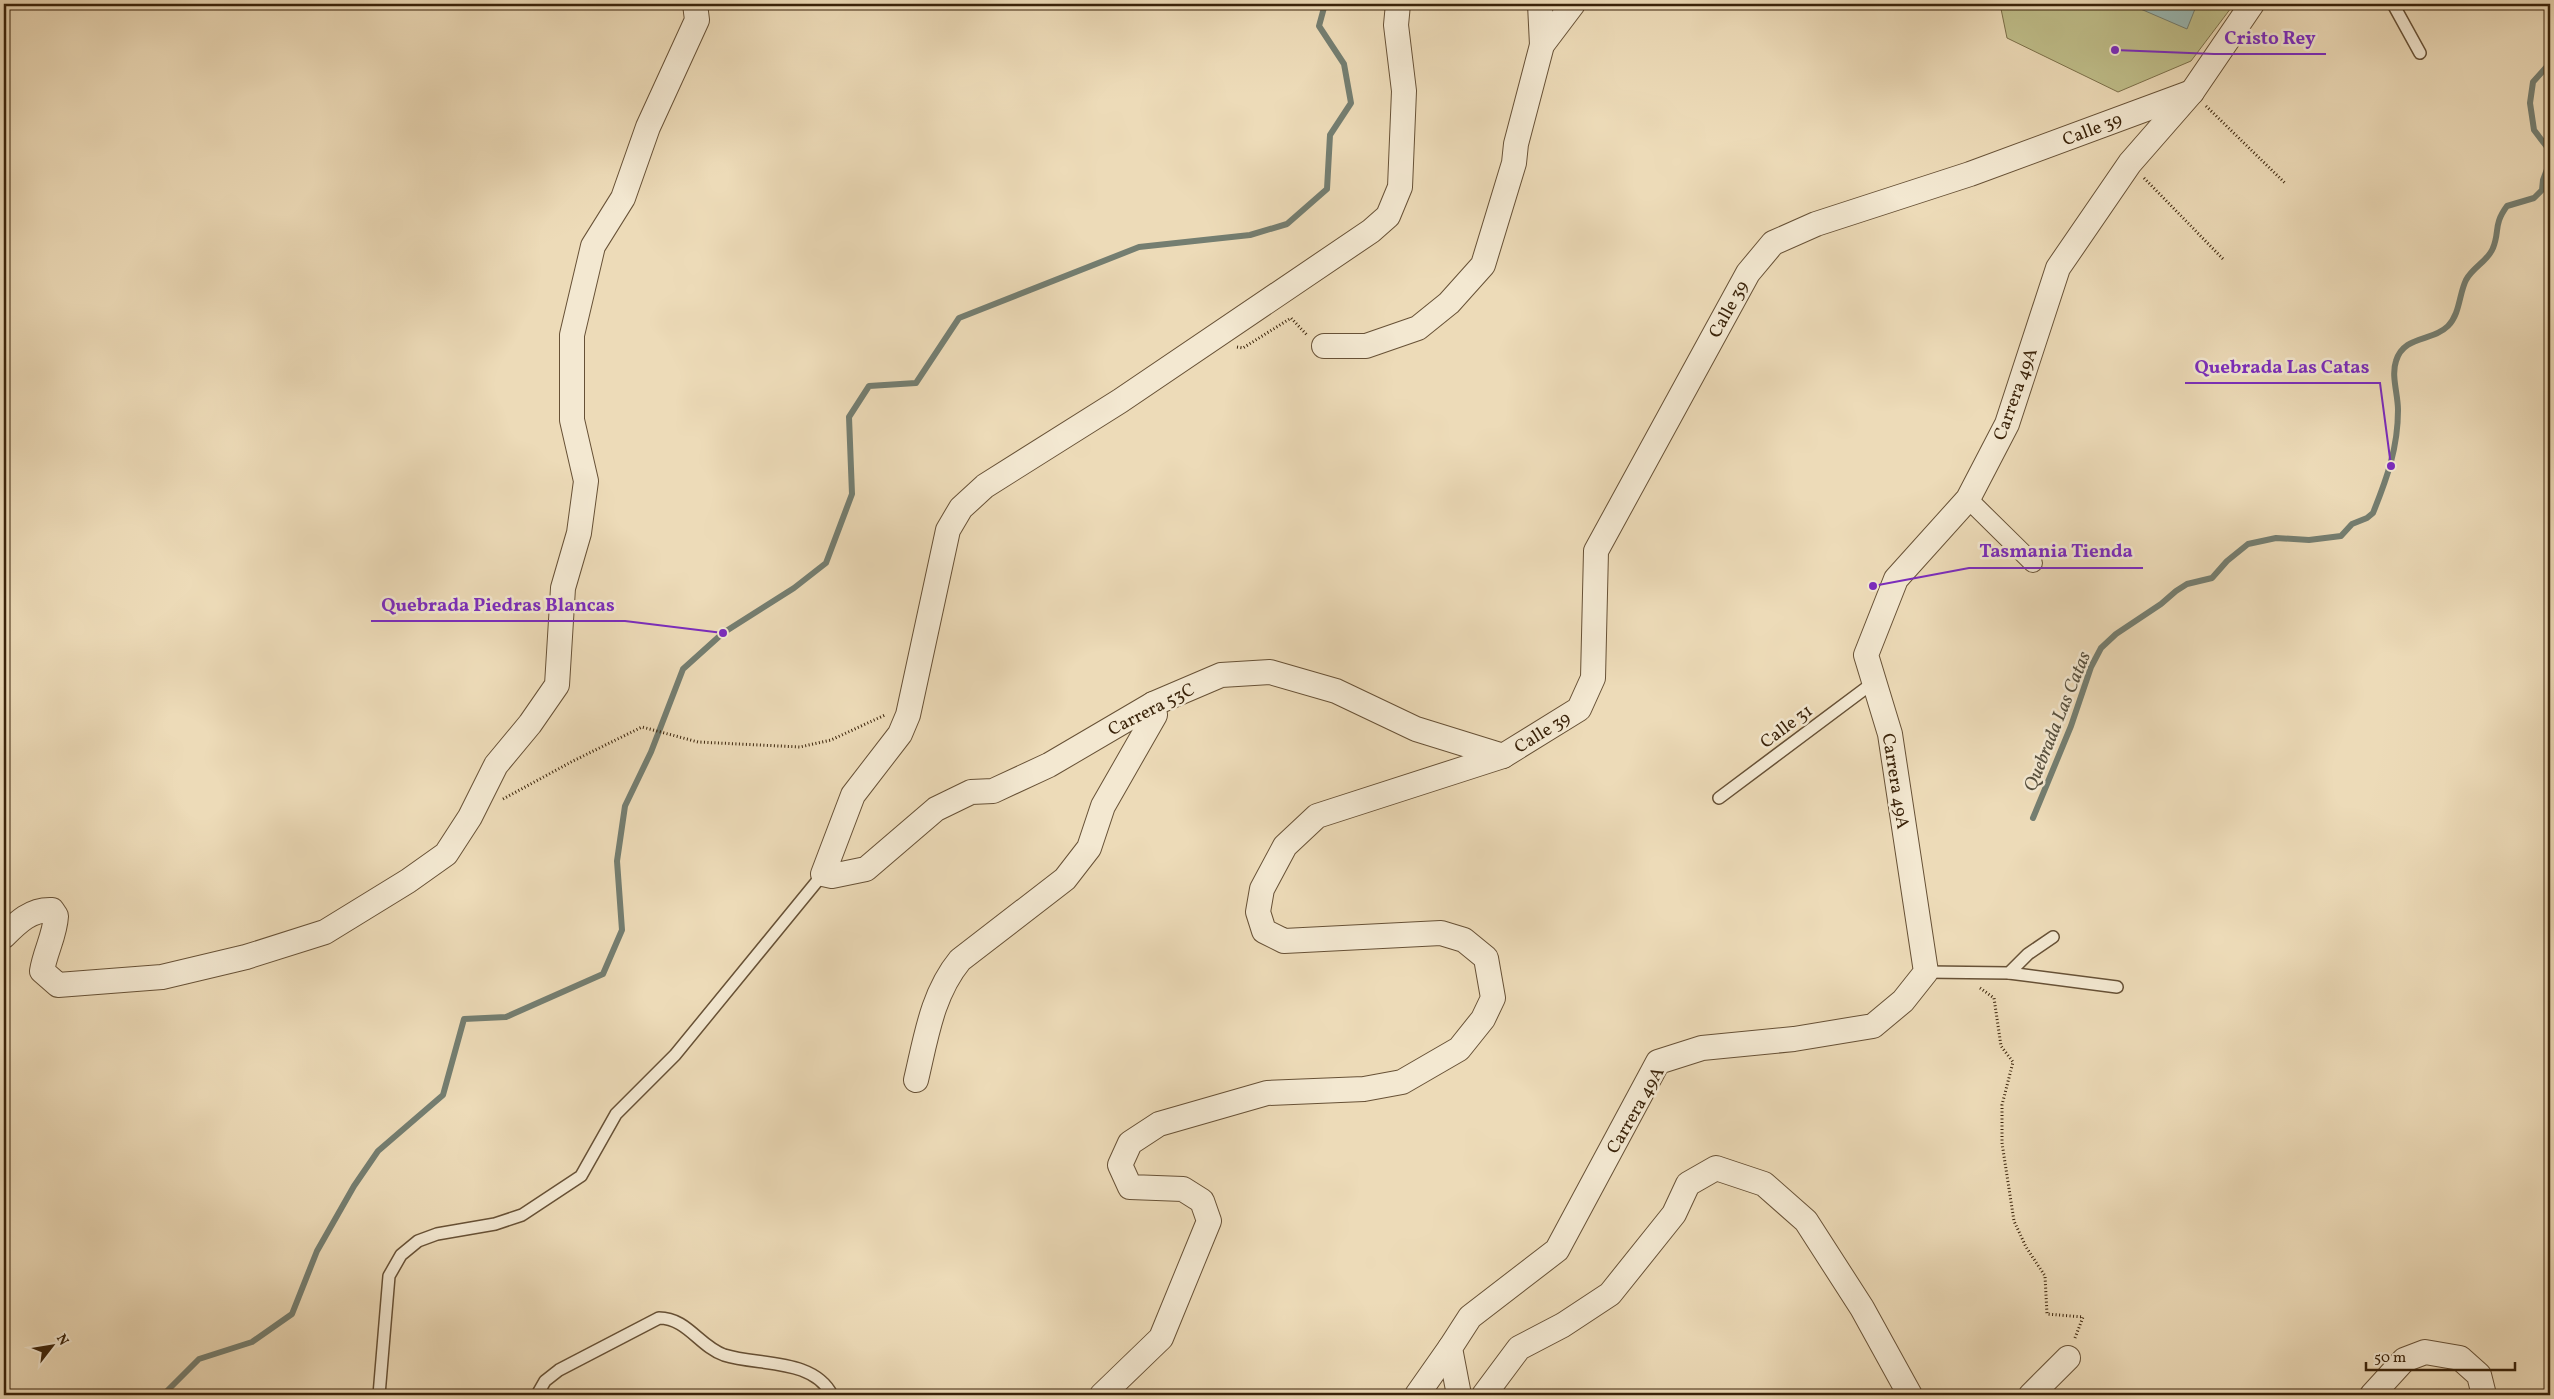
<svg xmlns="http://www.w3.org/2000/svg" width="2554" height="1399" font-family="Vollkorn,serif">
  <style>
    .green { fill: #bfbe8a; stroke: #7c704a }
    .water { fill: #9abab6; stroke: #747e71 }
    .lines { fill: none; stroke-linecap: round; stroke-linejoin: round }
    .stream { stroke: #747e71; stroke-width: 6 }
    .service-casing { stroke: #675136; stroke-width: 14 }
    .pedestrian-casing { stroke: #675136; stroke-width: 20 }
    .minor-casing { stroke: #675136; stroke-width: 26 }
    .path { stroke: #3a230a; stroke-width: 3; stroke-dasharray: 1 2.5; stroke-linecap: butt }
    .service { stroke: #f3e8d1; stroke-width: 11 }
    .pedestrian { stroke: #f3e8d1; stroke-width: 18 }
    .minor { stroke: #f3e8d1; stroke-width: 24 }
    .labels { text-anchor: middle; stroke-width: 5; stroke-linejoin: round; paint-order: stroke }
    .street-label { font-size: 18px; fill: #3a230a; stroke: #f3e8d1 }
    .water-label { font-size: 19px; font-style: italic; fill: #57503e; stroke: #f3e8d1 }
    .leader { fill: none; stroke: #7b2cbf; stroke-width: 2 }
    .callout-dot { fill: #7b2cbf; stroke: #f3e8d1; stroke-width: 2 }
    .callout-label { font-size: 19px; text-anchor: middle; font-weight: bold; fill: #7b2cbf; stroke: #f3e8d1; stroke-width: 5; stroke-linejoin: round; paint-order: stroke }
  </style>
  <rect width="100%" height="100%" fill="#eddbb8"/>
  <filter id="stains"><feTurbulence type="fractalNoise" baseFrequency=".004" numOctaves="4"/><feColorMatrix values="0 0 0 0 .2 0 0 0 0 .09 0 0 0 0 .02 0 0 0 .5 -.17"/></filter>
  <radialGradient id="worn" r=".72"><stop offset=".6" stop-color="#630" stop-opacity="0"/><stop offset="1" stop-color="#630" stop-opacity=".3"/></radialGradient>
  <polygon class="green" points="2000,4 2234,4 2191,61 2118,92 2007,38"/>
  <polygon class="water" points="2129,4 2197,4 2187,29"/>
  <g class="lines">
    <g class="stream">
      <path d="M2033,818L2071,726L2091,667L2101,648L2116,634L2161,604L2176,591L2187,584L2212,578L2227,561L2248,544L2276,538L2309,540L2341,536L2352,524L2367,518L2373,513C2387,478 2398,448 2398,410C2398,394 2391,376 2396,361C2404,335 2432,342 2448,326C2460,314 2459,294 2466,280C2473,267 2488,261 2493,248C2500,231 2493,225 2507,206L2534,198L2542,190L2543,180L2549,164L2550,151L2534,130L2530,103L2533,82L2550,63"/>
      <polyline points="163,1395 199,1359 252,1342 292,1314 317,1251 354,1186 378,1151 443,1095 464,1019 506,1017 603,974 622,930 617,861 625,806 651,752 683,669 723,633 794,588 826,563 852,494 849,417 869,386 916,383 959,318 1139,247 1250,235 1287,224 1327,189 1330,135 1351,103 1344,64 1319,26 1325,4"/>
    </g>
    <defs>
      <g id="service">
        <polyline points="2393,4 2420,53"/>
        <polyline points="1719,798 1874,682"/>
        <polyline points="1926,972 2009,973 2028,954 2053,937"/>
        <polyline points="2009,973 2117,987"/>
        <polyline points="379,1395 389,1276 401,1255 418,1241 437,1234 495,1224 522,1215 581,1176 616,1114 675,1055 823,874"/>
        <path d="M537,1395L545,1381L559,1370L659,1318C687,1318 699,1346 724,1355C759,1366 813,1358 832,1395"/>
      </g>
      <polyline id="pedestrian" points="1968,499 2033,563"/>
      <g id="minor">
        <polyline points="1398,4 1396,25 1404,91 1400,187 1388,216 1371,231 1120,401 985,486 961,508 948,530 908,715 900,734 853,795 823,874 832,876 866,869 936,809 971,792 993,791 1049,765 1153,704 1221,675 1270,672 1336,691 1416,729 1503,756"/>
        <polyline points="1540,4 1542,45"/>
        <polyline points="1324,346 1366,346 1418,328 1449,303 1483,265 1514,163 1516,144 1542,45 1573,4"/>
        <path d="M4,936C18,922 31,909 52,910L56,916C55,935 45,952 42,971L58,985L162,977L246,957L325,932L408,881L446,854L470,817L496,765L530,724L557,685L563,588L579,533L586,481L572,420V335L593,246L623,198L648,127L697,20L695,4"/>
        <path d="M916,1080C926,1038 932,994 960,960L1065,879L1089,848L1103,806L1155,715L1153,704"/>
        <polyline points="1102,1395 1161,1338 1209,1221 1202,1201 1183,1189 1130,1187 1120,1165 1130,1143 1159,1124 1267,1093 1364,1089 1402,1082 1459,1049 1483,1019 1493,998 1486,958 1464,940 1441,933 1284,941 1264,931 1258,912 1262,889 1285,846 1317,816 1503,756 1579,709 1593,678 1596,551 1748,273 1773,243 1816,224 1970,174 2192,92"/>
        <polyline points="1417,1395 1450,1348"/>
        <polyline points="1459,1395 1450,1348 1470,1317 1557,1250 1658,1062 1702,1048 1794,1039 1873,1026 1903,1001 1926,972 1890,734 1866,655 1896,579 1968,499 2007,424 2058,268 2130,163 2192,92 2252,4"/>
        <polyline points="1484,1395 1519,1348 1563,1325 1610,1294 1674,1214 1688,1184 1716,1168 1764,1184 1806,1221 1862,1308 1910,1395"/>
        <polyline points="2031,1395 2068,1358"/>
        <polyline points="2372,1395 2404,1360 2425,1352 2460,1358 2479,1375 2484,1395"/>
      </g>
    </defs>
    <use href="#service" class="service-casing"/>
    <use href="#pedestrian" class="pedestrian-casing"/>
    <use href="#minor" class="minor-casing"/>
    <g class="path">
      <polyline points="2206,106 2285,183"/>
      <polyline points="2144,178 2224,260"/>
      <polyline points="1237,347 1243,348 1291,318 1307,335"/>
      <polyline points="503,799 573,761 642,727 698,742 800,747 831,740 885,715"/>
      <polyline points="1980,988 1994,998 2001,1046 2013,1062 2002,1105 2002,1143 2014,1221 2026,1247 2045,1276 2047,1314 2083,1317 2075,1338"/>
    </g>
    <use href="#service" class="service"/>
    <use href="#pedestrian" class="pedestrian"/>
    <use href="#minor" class="minor"/>
  </g>
  <g class="labels">
    <g class="street-label">
      <text transform="translate(2092 129) rotate(-21)" y="6">Calle 39</text>
      <text transform="translate(1728 309) rotate(-61)" y="6">Calle 39</text>
      <text transform="translate(2015 394) rotate(-70)" y="6">Carrera 49A</text>
      <text transform="translate(1151 709) rotate(-27)" y="6">Carrera 53C</text>
      <text transform="translate(1786 726) rotate(-37)" y="6">Calle 31</text>
      <text transform="translate(1542 732) rotate(-32)" y="6">Calle 39</text>
      <text transform="translate(1896 781) rotate(81)" y="6">Carrera 49A</text>
      <text transform="translate(1635 1110) rotate(-60)" y="6">Carrera 49A</text>
    </g>
    <g class="water-label">
      <text transform="translate(2056 721) rotate(-68)" y="7">Quebrada Las Catas</text>
    </g>
  </g>
  <path class="leader" d="M2115 50L2214 54H2326M2391 466L2380 383H2185M1873 586L1969 568H2143M723 633L625 621H371"/>
  <g class="callout-dot">
    <circle cx="2115" cy="50" r="5"/>
    <circle cx="2391" cy="466" r="5"/>
    <circle cx="1873" cy="586" r="5"/>
    <circle cx="723" cy="633" r="5"/>
  </g>
  <g class="callout-label">
    <text x="2270" y="44">Cristo Rey</text>
    <text x="2282" y="373">Quebrada Las Catas</text>
    <text x="2056" y="557">Tasmania Tienda</text>
    <text x="498" y="611">Quebrada Piedras Blancas</text>
  </g>
  <rect width="2554" height="1399" fill="none" stroke="#eddbb8" stroke-width="20"/>
  <rect x="5" y="5" width="2544" height="1389" fill="none" stroke="#3a230a" stroke-width="2.5"/>
  <rect x="10" y="10" width="2534" height="1379" fill="none" stroke="#3a230a"/>
  <g transform="translate(52 1346) rotate(59)" stroke="#f3e8d1" stroke-width="4" paint-order="stroke">
  <path d="M0-4L9 19L0 12L-9 19Z" fill="#3a230a"/>
  <text y="-8" font-size="14" font-weight="bold" text-anchor="middle" fill="#3a230a">N</text>
  </g>
  <path d="M2366 1362v8h149v-8" fill="none" stroke="#3a230a" stroke-width="2.5"/>
  <text x="2374" y="1362" font-size="15" fill="#3a230a" stroke="#f3e8d1" stroke-width="4" paint-order="stroke">50 m</text>
  <rect width="100%" height="100%" filter="url(#stains)"/>
  <rect width="100%" height="100%" fill="url(#worn)"/>
</svg>
